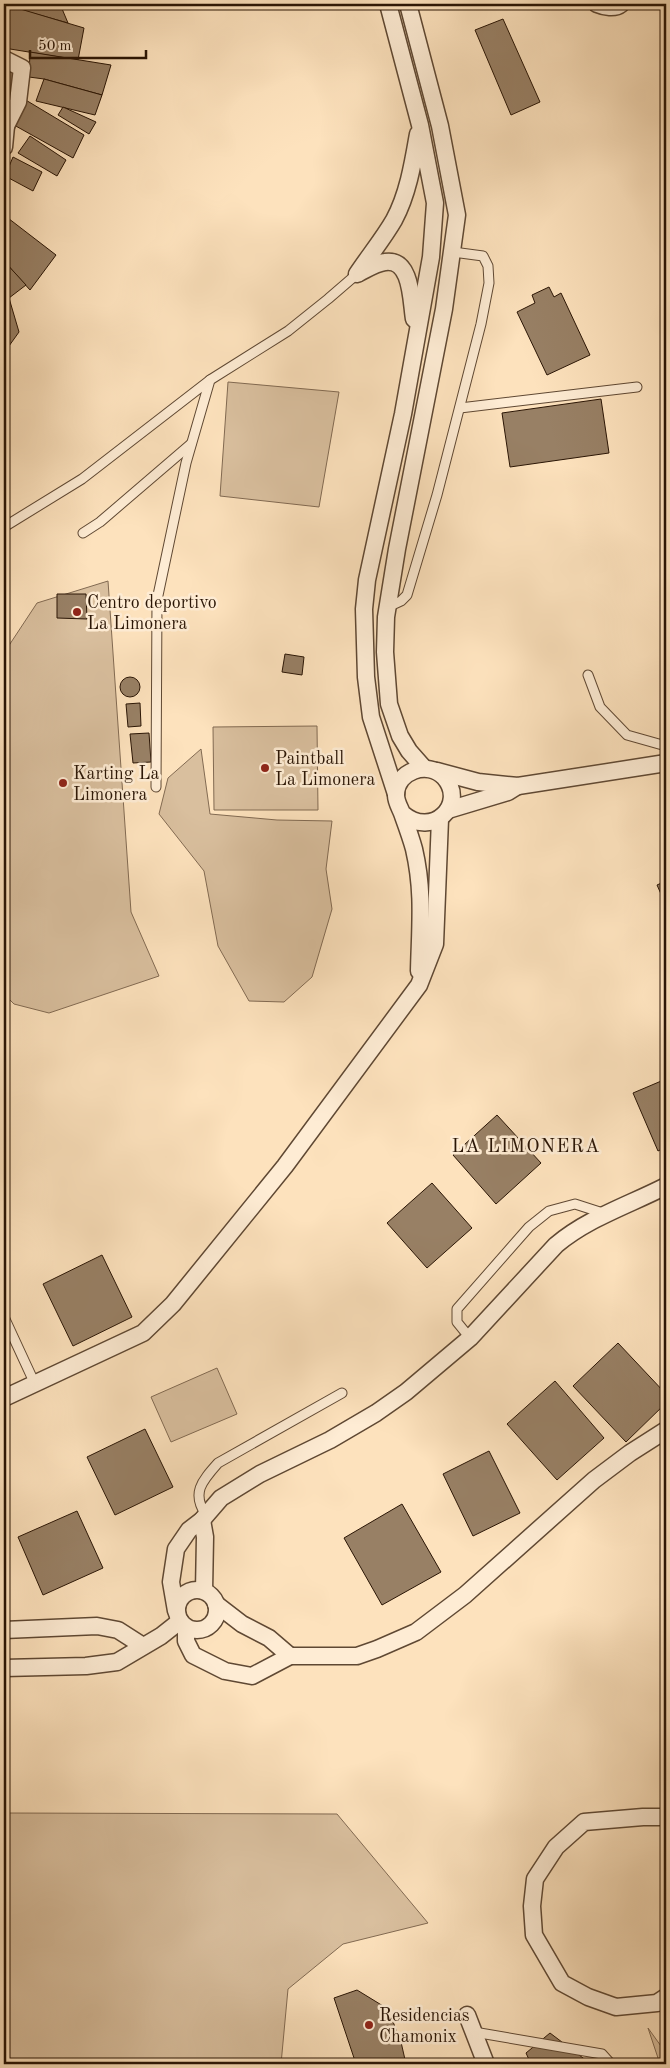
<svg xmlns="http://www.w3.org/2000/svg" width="670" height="2068" font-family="'Old Standard TT',serif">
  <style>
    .green { fill: #d9bf9e; stroke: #826a52 }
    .building { fill: #988065; stroke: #2a1505 }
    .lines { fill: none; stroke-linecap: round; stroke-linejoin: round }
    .lane-casing { stroke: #5f4833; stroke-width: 11 }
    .street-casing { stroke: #5f4833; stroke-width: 19 }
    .lane { stroke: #feecd4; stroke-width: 9 }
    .street { stroke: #feecd4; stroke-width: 16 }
    .poi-dot { fill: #8f2418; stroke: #feecd4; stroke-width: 2 }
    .labels { text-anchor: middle; stroke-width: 5; stroke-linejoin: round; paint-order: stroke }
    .poi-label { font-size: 18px; fill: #2a1505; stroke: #feecd4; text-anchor: start }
    .neighbourhood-label { font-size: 19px; letter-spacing: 1px; fill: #2a1505; stroke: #feecd4 }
  </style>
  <rect width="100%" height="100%" fill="#fde2bd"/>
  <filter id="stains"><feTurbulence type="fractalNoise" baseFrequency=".004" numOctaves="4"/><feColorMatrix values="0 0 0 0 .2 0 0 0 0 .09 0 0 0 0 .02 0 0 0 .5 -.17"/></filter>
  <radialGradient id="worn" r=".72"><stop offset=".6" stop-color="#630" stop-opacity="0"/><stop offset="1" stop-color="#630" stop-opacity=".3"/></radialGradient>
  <g class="green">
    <polygon points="228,382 339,392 319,507 220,496"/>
    <polygon points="108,581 131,912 159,976 49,1013 14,1004 4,994 4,653 37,603"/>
    <polygon points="317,726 318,810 214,810 213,727"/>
    <polygon points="201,749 210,814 277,820 332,821 326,869 332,909 312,977 284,1002 249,1001 218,946 204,871 159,814 168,778"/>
    <polygon points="217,1368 237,1414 171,1442 151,1397"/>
    <polygon points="4,1813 337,1814 428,1923 343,1944 288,1989 281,2064 4,2064"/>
    <polygon points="648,2028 666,2053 666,2064 660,2064"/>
  </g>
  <g class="building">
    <polygon points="19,4 60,4 68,23 18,9"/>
    <polygon points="7,5 84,28 78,60 4,48 4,17"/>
    <polygon points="503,19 540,102 511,115 475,30"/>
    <polygon points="30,52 111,65 102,95 44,79 29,77"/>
    <polygon points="4,68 15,74 7,114 4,113"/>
    <polygon points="44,79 102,95 95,115 36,101"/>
    <polygon points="24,99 84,135 73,158 14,125"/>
    <polygon points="63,107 96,122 89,134 58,115"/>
    <polygon points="30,136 66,160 57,176 18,153"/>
    <polygon points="13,157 42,172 33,191 5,176"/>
    <polygon points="4,215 56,255 30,290 4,261"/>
    <polygon points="4,261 26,285 9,298 4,293"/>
    <polygon points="549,287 554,297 561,293 590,355 547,375 517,312 535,303 532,295"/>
    <polygon points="4,293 9,298 19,332 4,353"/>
    <polygon points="601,399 609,453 510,467 502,413"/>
    <polygon points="57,594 86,594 87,619 57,618"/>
    <polygon points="285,654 304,657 302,675 282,672"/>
    <circle cx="130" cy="687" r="10"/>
    <polygon points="140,703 141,726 128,727 126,704"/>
    <polygon points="149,733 151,762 133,763 130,734"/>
    <polygon points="666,881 666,903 665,903 657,885"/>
    <polygon points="666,1079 666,1147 658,1151 633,1093"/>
    <polygon points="497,1115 541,1163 496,1204 453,1155"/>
    <polygon points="432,1183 472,1228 427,1268 387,1223"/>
    <polygon points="102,1255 132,1317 73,1346 43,1284"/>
    <polygon points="618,1343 666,1394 666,1403 626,1442 573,1386"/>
    <polygon points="555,1381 604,1438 557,1480 507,1424"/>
    <polygon points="145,1429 173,1487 115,1515 87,1457"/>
    <polygon points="489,1451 520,1513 473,1536 443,1474"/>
    <polygon points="402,1504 441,1572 382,1605 344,1538"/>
    <polygon points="77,1511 103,1568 43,1595 18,1537"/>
    <polygon points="357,1990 388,2009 401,2042 406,2064 356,2064 334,1998"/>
    <polygon points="550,2033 591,2064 531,2064 526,2053"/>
  </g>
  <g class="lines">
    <defs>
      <g id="lane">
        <polyline points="460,408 637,387"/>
        <polyline points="4,527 82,479 210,380"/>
        <polyline points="83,533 100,522 191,444"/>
        <polyline points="388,607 401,601 407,595 437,495 481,324 489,283 488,266 483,256 453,252"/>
        <polyline points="588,675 600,707 627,735 666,746"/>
        <polyline points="156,787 157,600 186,463 210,380 288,331 328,299 357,274"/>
        <polyline points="4,1317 35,1384"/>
        <polyline points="470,1338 457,1322 457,1309 529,1227 549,1211 575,1204 606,1214"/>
        <path d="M206,1515C191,1493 202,1481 218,1463L342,1393"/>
        <polyline points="474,2032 602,2054 611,2064"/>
      </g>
      <g id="street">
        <polyline points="388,4 420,125 435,203 431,257 403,414 367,580 364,609 366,677 371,717 396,794"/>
        <polyline points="408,4 440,126 457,215 444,309 397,549 386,617 385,652 389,704 400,736 409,751 424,768"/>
        <path d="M597,4C604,7 615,9 621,4"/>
        <polyline points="4,59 22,68 18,102 6,126"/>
        <polyline points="4,125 6,126 4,147"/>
        <path d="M359,273C367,269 376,263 385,262C412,258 411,301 414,319"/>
        <path d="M357,274C369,256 383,239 394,220C408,194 413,163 418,134"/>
        <polyline points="437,771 478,782 518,786 666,763"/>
        <polyline points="448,810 508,792 516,787"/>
        <path d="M403,814C432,839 468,804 444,777C428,760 396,771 396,795C396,803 401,809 403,816C407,827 411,838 414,849C424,892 420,927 419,971"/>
        <polyline points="4,1398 143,1333 173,1304 285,1166 419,985 435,944 440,819"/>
        <polyline points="202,1520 205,1537 204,1591"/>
        <circle cx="197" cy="1610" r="20"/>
        <polyline points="216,1604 242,1624 269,1638 290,1656"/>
        <path d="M176,1611L171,1582L176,1549L189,1530L202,1520L221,1498L260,1474L330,1440L376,1413L406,1392L470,1338L556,1245C588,1218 629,1205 666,1186"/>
        <polyline points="186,1628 186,1641 193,1655 225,1671 252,1676 290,1656 357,1656 377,1649 416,1632 465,1595 594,1480 630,1453 666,1430"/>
        <polyline points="4,1630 97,1626 118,1630 143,1646"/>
        <polyline points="4,1668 86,1666 117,1662 161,1636 180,1621"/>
        <polyline points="666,1817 643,1817 584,1822 556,1847 535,1879 532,1906 534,1935 562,1983 588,1997 616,2007 657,2003 666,1997"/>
        <polyline points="467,2015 486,2064"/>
      </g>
    </defs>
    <use href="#lane" class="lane-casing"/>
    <use href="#street" class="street-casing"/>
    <use href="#lane" class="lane"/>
    <use href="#street" class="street"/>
  </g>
  <g class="poi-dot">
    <circle cx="77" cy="612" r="5"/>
    <circle cx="265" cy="768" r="5"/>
    <circle cx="63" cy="783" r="5"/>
    <circle cx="369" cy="2025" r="5"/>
  </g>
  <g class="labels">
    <g class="poi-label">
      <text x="87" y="608">Centro deportivo<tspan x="87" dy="21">La Limonera</tspan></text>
      <text x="275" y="764">Paintball<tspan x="275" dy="21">La Limonera</tspan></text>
      <text x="73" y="779">Karting La<tspan x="73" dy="21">Limonera</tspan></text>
      <text x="379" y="2021">Residencias<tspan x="379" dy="21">Chamonix</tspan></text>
    </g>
    <g class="neighbourhood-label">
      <text x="526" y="1152">LA LIMONERA</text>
    </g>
  </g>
  <rect width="670" height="2068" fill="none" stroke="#fde2bd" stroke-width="20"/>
  <rect x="5" y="5" width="660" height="2058" fill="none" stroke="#2a1505" stroke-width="2.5"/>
  <rect x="10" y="10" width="650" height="2048" fill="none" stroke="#2a1505"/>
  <path d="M30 50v8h116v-8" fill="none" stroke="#2a1505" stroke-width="2.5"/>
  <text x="38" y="50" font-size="15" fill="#2a1505" stroke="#feecd4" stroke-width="4" paint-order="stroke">50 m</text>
  <rect width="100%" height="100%" filter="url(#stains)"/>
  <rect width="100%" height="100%" fill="url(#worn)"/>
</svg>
